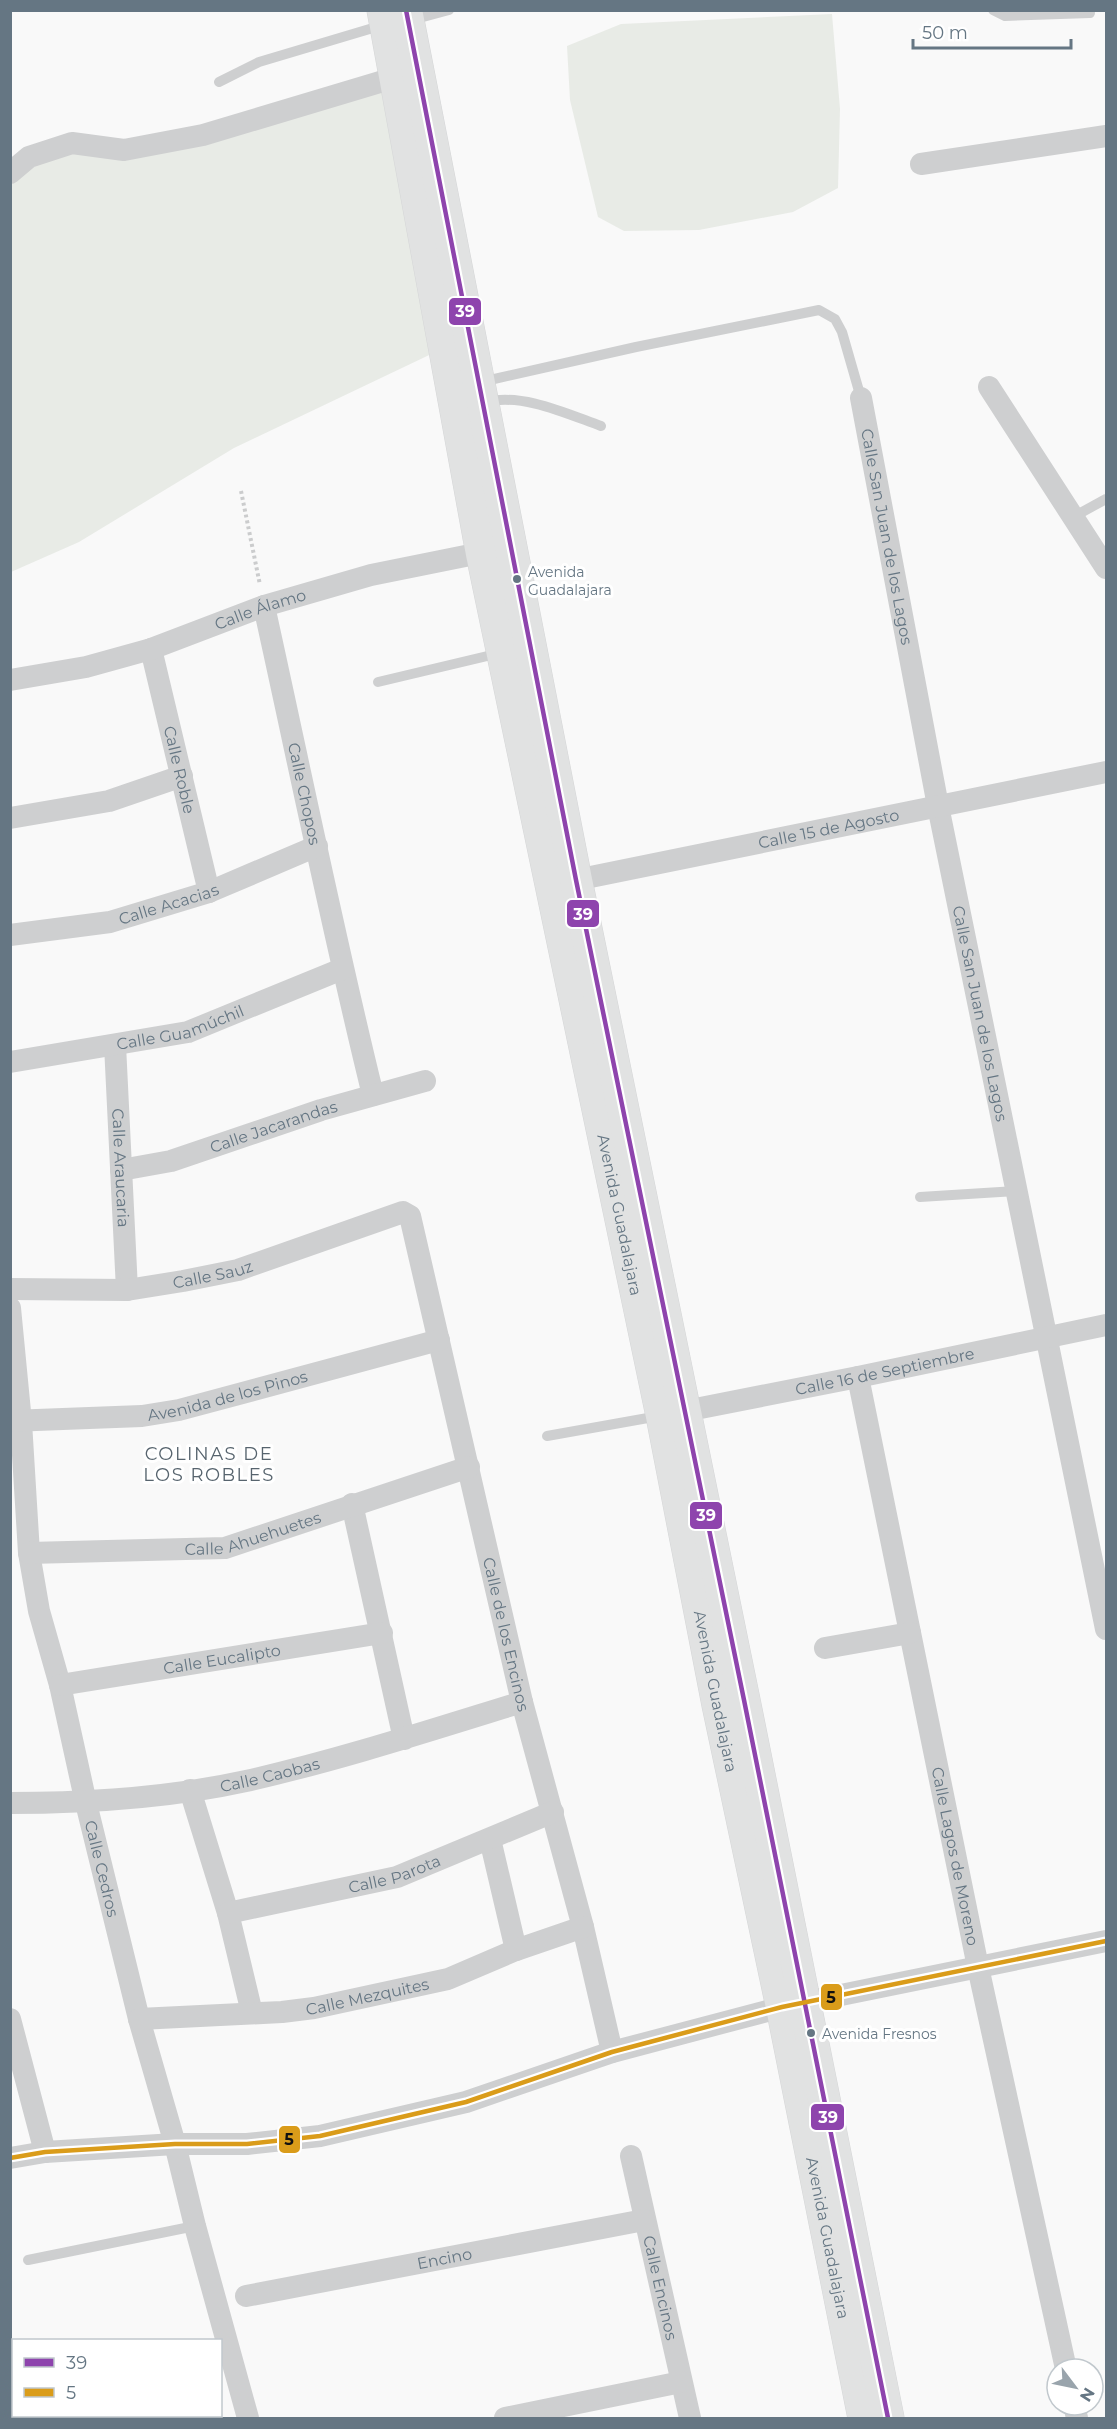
<svg xmlns="http://www.w3.org/2000/svg" width="1117" height="2429" font-family="Montserrat,sans-serif">
  <style>
    .green { fill: #e8ebe6 }
    .lines { fill: none; stroke-linecap: round; stroke-linejoin: round }
    .secondary-casing { stroke: #d5d6d7; stroke-width: 33 }
    .path { stroke: #cbcccd; stroke-width: 4; stroke-dasharray: 3 3; stroke-linecap: butt }
    .lane { stroke: #cecfd0; stroke-width: 10 }
    .street { stroke: #cecfd0; stroke-width: 22 }
    .secondary { stroke: #e1e2e2; stroke-width: 32 }
    .bus-1-casing { stroke: #fff; stroke-width: 9 }
    .bus-2-casing { stroke: #fff; stroke-width: 9 }
    .bus-1 { stroke: #8e44ad; stroke-width: 4.5 }
    .bus-2 { stroke: #da9c1a; stroke-width: 4.5 }
    .bus-dot { fill: #657683; stroke: #fff; stroke-width: 2 }
    .labels { text-anchor: middle; stroke-width: 6; stroke-linejoin: round; paint-order: stroke }
    .bus-label { font-size: 14px; fill: #657683; stroke: #fff; text-anchor: start }
    .street-label { font-size: 16px; fill: #657683; stroke: #fff }
    .neighbourhood-label { font-size: 18px; letter-spacing: 1.5px; fill: #57646e; stroke: #fff }
    .line-badge { stroke: #fff; stroke-width: 2 }
    .badge-label { font-size: 16px; text-anchor: middle; font-weight: bold; fill: #fff }
    .pale-badge-label { font-size: 16px; text-anchor: middle; font-weight: bold; fill: #111 }
  </style>
  <rect width="100%" height="100%" fill="#f9f9f9"/>
  <g class="green">
    <polygon points="832,14 840,109 838,188 793,212 699,230 624,231 598,217 570,100 567,46 621,24"/>
    <polygon points="393,77 446,347 234,448 79,542 11,572 11,163 29,157 124,150"/>
  </g>
  <g class="lines">
    <defs>
      <g id="secondary">
        <path id="s22" d="M383,10L482,554L662,1416L718,1705L782,2007L864,2418"/>
        <polyline points="406,10 576,880 744,1700 888,2418"/>
      </g>
    </defs>
    <use href="#secondary" class="secondary-casing"/>
    <polyline class="path" points="241,491 260,585"/>
    <g class="lane">
      <polyline points="993,10 1005,16 1090,13"/>
      <polyline points="412,20 449,10"/>
      <polyline points="219,82 259,62 383,25"/>
      <polyline points="481,382 636,347 819,310 835,319 842,332 861,398"/>
      <path d="M485,402C523,393 565,413 601,426"/>
      <polyline points="1073,517 1106,499"/>
      <polyline points="378,682 500,653"/>
      <polyline points="920,1197 1016,1191"/>
      <polyline points="547,1436 659,1416"/>
      <polyline points="28,2260 195,2226"/>
    </g>
    <g class="street">
      <polyline points="921,164 1106,136"/>
      <polyline points="10,173 29,157 72,143 124,150 203,135 410,73"/>
      <polyline points="989,387 1106,568"/>
      <path id="s1" d="M861,398L938,806L1106,1629"/>
      <path id="s2" d="M264,606C300,769 333,933 373,1095"/>
      <path id="s3" d="M151,649L209,892"/>
      <path id="s4" d="M10,680L86,667L151,649L264,606L371,575L495,550"/>
      <polyline points="10,818 109,801 182,776"/>
      <path id="s5" d="M561,883L1106,772"/>
      <path id="s6" d="M10,935L110,922L209,892L317,846"/>
      <path id="s7" d="M115,1045L127,1290"/>
      <path id="s8" d="M10,1062L188,1032L342,969"/>
      <path id="s9" d="M121,1170L171,1161L321,1110L425,1081"/>
      <path id="s10" d="M10,1289L127,1290L183,1281L238,1270L403,1212L410,1216L522,1702L583,1927L612,2052"/>
      <path id="s11" d="M10,1308L21,1422L29,1553L39,1611L60,1685L86,1803L139,2019L175,2144L195,2226L248,2418"/>
      <path id="s12" d="M858,1377L978,1967L1066,2369"/>
      <path id="s13" d="M670,1414L858,1377L1106,1325"/>
      <path id="s14" d="M10,1421L142,1416L179,1410L439,1340"/>
      <polyline points="352,1504 404,1739"/>
      <path id="s15" d="M29,1553L225,1548L469,1467"/>
      <polyline points="825,1648 910,1633"/>
      <path id="s16" d="M60,1685L382,1633"/>
      <polyline points="190,1790 228,1913 252,2013"/>
      <path id="s17" d="M10,1803C89,1803 169,1798 246,1781C339,1760 431,1730 522,1702"/>
      <polyline points="490,1839 516,1950"/>
      <path id="s18" d="M228,1913L397,1877L553,1812"/>
      <polyline points="10,2019 45,2152"/>
      <path id="s19" d="M139,2019L282,2012L314,2008L448,1979L516,1950L583,1927"/>
      <path id="s20" d="M631,2156L690,2418"/>
      <polyline points="10,2158 45,2152 175,2144 247,2144 320,2136 466,2102 612,2052 782,2007 1106,1941"/>
      <path id="s21" d="M246,2296L644,2220"/>
      <polyline points="1074,2405 1077,2418"/>
      <polyline points="505,2418 681,2382"/>
    </g>
    <use href="#secondary" class="secondary"/>
    <defs>
      <polyline id="bus-1" points="406,10 576,880 744,1700 888,2418"/>
      <polyline id="bus-2" points="10,2158 45,2152 175,2144 247,2144 320,2136 466,2102 612,2052 782,2007 1106,1941"/>
    </defs>
    <use href="#bus-1" class="bus-1-casing"/>
    <use href="#bus-2" class="bus-2-casing"/>
    <use href="#bus-1" class="bus-1"/>
    <use href="#bus-2" class="bus-2"/>
  </g>
  <g class="bus-dot">
    <circle cx="517" cy="579" r="5"/>
    <circle cx="811" cy="2033" r="5"/>
  </g>
  <g class="labels">
    <g class="bus-label">
      <text x="528" y="577">Avenida<tspan x="528" dy="18">Guadalajara</tspan></text>
      <text x="822" y="2039">Avenida Fresnos</text>
    </g>
    <g class="street-label">
      <text dy="6" stroke="none"><textPath href="#s1" startOffset="141">Calle San Juan de los Lagos</textPath></text>
      <text dy="6" stroke="none"><textPath href="#s4" startOffset="261">Calle Álamo</textPath></text>
      <text dy="6" stroke="none"><textPath href="#s3" startOffset="124">Calle Roble</textPath></text>
      <text dy="6" stroke="none"><textPath href="#s2" startOffset="192">Calle Chopos</textPath></text>
      <text dy="6" stroke="none"><textPath href="#s5" startOffset="273">Calle 15 de Agosto</textPath></text>
      <text dy="6" stroke="none"><textPath href="#s6" startOffset="162">Calle Acacias</textPath></text>
      <text dy="6" stroke="none"><textPath href="#s1" startOffset="627">Calle San Juan de los Lagos</textPath></text>
      <text dy="6" stroke="none"><textPath href="#s8" startOffset="174">Calle Guamúchil</textPath></text>
      <text dy="6" stroke="none"><textPath href="#s9" startOffset="159">Calle Jacarandas</textPath></text>
      <text dy="6" stroke="none"><textPath href="#s7" startOffset="123">Calle Araucaria</textPath></text>
      <text dy="6" stroke="none"><textPath href="#s22" startOffset="1228">Avenida Guadalajara</textPath></text>
      <text dy="6" stroke="none"><textPath href="#s10" startOffset="204">Calle Sauz</textPath></text>
      <text dy="6" stroke="none"><textPath href="#s13" startOffset="219">Calle 16 de Septiembre</textPath></text>
      <text dy="6" stroke="none"><textPath href="#s14" startOffset="220">Avenida de los Pinos</textPath></text>
      <text dy="6" stroke="none"><textPath href="#s15" startOffset="226">Calle Ahuehuetes</textPath></text>
      <text dy="6" stroke="none"><textPath href="#s10" startOffset="842">Calle de los Encinos</textPath></text>
      <text dy="6" stroke="none"><textPath href="#s16" startOffset="164">Calle Eucalipto</textPath></text>
      <text dy="6" stroke="none"><textPath href="#s22" startOffset="1714">Avenida Guadalajara</textPath></text>
      <text dy="6" stroke="none"><textPath href="#s17" startOffset="262">Calle Caobas</textPath></text>
      <text dy="6" stroke="none"><textPath href="#s12" startOffset="489">Calle Lagos de Moreno</textPath></text>
      <text dy="6" stroke="none"><textPath href="#s11" startOffset="570">Calle Cedros</textPath></text>
      <text dy="6" stroke="none"><textPath href="#s18" startOffset="171">Calle Parota</textPath></text>
      <text dy="6" stroke="none"><textPath href="#s19" startOffset="230">Calle Mezquites</textPath></text>
      <text dy="6" stroke="none"><textPath href="#s22" startOffset="2272">Avenida Guadalajara</textPath></text>
      <text dy="6" stroke="none"><textPath href="#s21" startOffset="202">Encino</textPath></text>
      <text dy="6" stroke="none"><textPath href="#s20" startOffset="135">Calle Encinos</textPath></text>
    </g>
    <g class="neighbourhood-label">
      <text x="209" y="1460">COLINAS DE<tspan x="209" dy="21">LOS ROBLES</tspan></text>
    </g>
  </g>
  <g class="line-badge">
    <rect x="448" y="297" width="34" height="29" rx="6" fill="#8e44ad"/>
    <rect x="566" y="899" width="34" height="29" rx="6" fill="#8e44ad"/>
    <rect x="689" y="1501" width="34" height="29" rx="6" fill="#8e44ad"/>
    <rect x="820" y="1983" width="23" height="28" rx="6" fill="#da9c1a"/>
    <rect x="810" y="2103" width="35" height="28" rx="6" fill="#8e44ad"/>
    <rect x="278" y="2125" width="23" height="29" rx="6" fill="#da9c1a"/>
  </g>
  <g class="badge-label">
    <text x="465" y="317">39</text>
    <text x="583" y="920">39</text>
    <text x="706" y="1521">39</text>
    <text x="828" y="2123">39</text>
  </g>
  <g class="pale-badge-label">
    <text x="831" y="2003">5</text>
    <text x="289" y="2145">5</text>
  </g>
  <rect width="1117" height="2429" fill="none" stroke="#657683" stroke-width="24"/>
  <rect x="12" y="2339" width="210" height="78" fill="#ffffff" stroke="#c1c8cd" stroke-width="1.5"/>
  <rect x="24" y="2358" width="30" height="9" fill="#8e44ad" stroke="#c1c8cd" stroke-width="1.5"/>
  <text x="66" y="2369" font-size="18" fill="#657683">39</text>
  <rect x="24" y="2388" width="30" height="9" fill="#da9c1a" stroke="#c1c8cd" stroke-width="1.5"/>
  <text x="66" y="2399" font-size="18" fill="#657683">5</text>
  <g transform="translate(1075 2387) rotate(122)"><circle r="28" fill="#ffffff" stroke="#c1c8cd" stroke-width="1.5"/>
  <path d="M0-4.5L10 22L0 15L-10 22Z" fill="#99a4ac"/>
  <text y="-9" font-size="16" font-weight="bold" text-anchor="middle" fill="#657683">N</text>
  </g>
  <path d="M913 39v9h158v-9" fill="none" stroke="#657683" stroke-width="3"/>
  <text x="922" y="39" font-size="18" fill="#657683" stroke="#ffffff" stroke-width="4.5" paint-order="stroke">50 m</text>
</svg>
